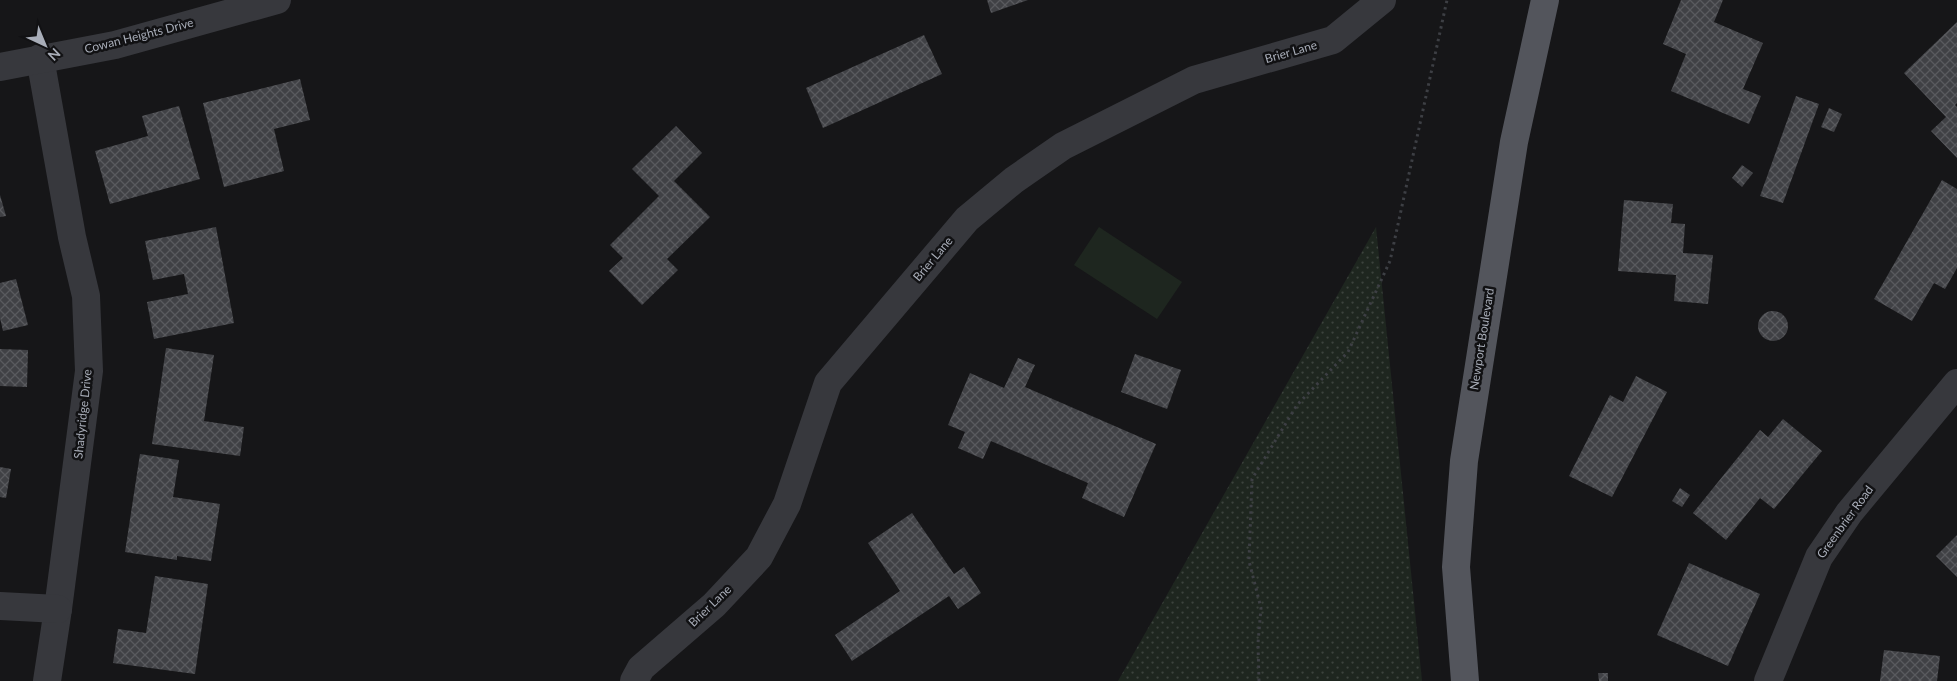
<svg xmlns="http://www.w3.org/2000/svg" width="1957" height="681" font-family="Lato,sans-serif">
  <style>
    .grass { fill: url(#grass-dots) }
    .garden { fill: #1e261f }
    .building { fill: url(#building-cross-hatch) }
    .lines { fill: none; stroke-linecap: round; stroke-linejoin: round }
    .path { stroke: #3d3f44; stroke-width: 3; stroke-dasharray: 2.5 4; stroke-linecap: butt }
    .minor { stroke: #37383d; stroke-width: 28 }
    .tertiary { stroke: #37383d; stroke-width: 28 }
    .primary { stroke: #53555c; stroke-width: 28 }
    .labels { text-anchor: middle; stroke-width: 5; stroke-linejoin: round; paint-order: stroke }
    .street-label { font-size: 12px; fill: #a8adb8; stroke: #111113 }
  </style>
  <defs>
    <pattern id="grass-dots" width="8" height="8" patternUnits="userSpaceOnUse" patternTransform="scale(1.25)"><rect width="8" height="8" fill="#1e261f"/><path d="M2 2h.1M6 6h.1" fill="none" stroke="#3c433d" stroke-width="1.8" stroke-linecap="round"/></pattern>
    <pattern id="building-cross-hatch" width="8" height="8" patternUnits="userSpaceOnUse" patternTransform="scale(1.25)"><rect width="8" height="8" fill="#404145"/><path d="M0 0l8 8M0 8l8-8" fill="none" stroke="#595a5e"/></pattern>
  </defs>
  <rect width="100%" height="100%" fill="#161618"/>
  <polygon class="grass" points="1376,227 1422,681 1118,681"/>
  <polygon class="garden" points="1099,227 1182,282 1157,319 1074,265"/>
  <g class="building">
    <polygon points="987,0 1028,0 991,13"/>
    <polygon points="1681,0 1723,0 1714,22 1763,43 1743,89 1761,96 1749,124 1671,91 1686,54 1663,44"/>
    <polygon points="1957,22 1957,103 1955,105 1957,107 1957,158 1931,131 1946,117 1904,73"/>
    <polygon points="924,35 942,74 823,128 806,88"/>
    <polygon points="300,79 310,120 274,129 284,171 224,187 203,103"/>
    <polygon points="1796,96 1819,104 1783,203 1760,196"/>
    <polygon points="179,106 200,179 110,204 95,151 148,136 142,116"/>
    <polygon points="1829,108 1842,114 1834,132 1821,127"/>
    <polygon points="676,126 702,153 674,181 710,217 667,259 678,270 642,305 609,271 623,258 610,245 659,196 632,169"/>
    <polygon points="1742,165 1753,173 1742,187 1732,178"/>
    <polygon points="1942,180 1957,189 1957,268 1945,289 1934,283 1912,321 1874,299"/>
    <polygon points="0,195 6,216 0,217"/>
    <polygon points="1624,200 1673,204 1671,223 1685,224 1683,253 1713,255 1708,304 1674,301 1676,275 1618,271"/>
    <polygon points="216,227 234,323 154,339 147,302 188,294 184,274 153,280 145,241"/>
    <polygon points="16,279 28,325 3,331 0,318 0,283"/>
    <circle cx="1773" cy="326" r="15"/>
    <polygon points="166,348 214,355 204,421 244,427 240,456 152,444"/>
    <polygon points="0,349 28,350 27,387 0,386"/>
    <polygon points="1135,354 1181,370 1167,409 1121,392"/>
    <polygon points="1018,358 1035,365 1025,387 1156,444 1124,517 1082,498 1088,483 991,441 983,459 958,448 965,432 948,425 970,373 1004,388"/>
    <polygon points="1636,376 1667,392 1612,497 1569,476 1610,395 1623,402"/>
    <polygon points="1783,419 1822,451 1774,509 1760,498 1726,540 1693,513 1760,430 1768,437"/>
    <polygon points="140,454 179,460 173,497 220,504 211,561 177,556 177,560 125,552"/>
    <polygon points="0,467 11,469 6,498 0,497"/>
    <polygon points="1680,488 1690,495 1682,507 1672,501"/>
    <polygon points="912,513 954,574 964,567 981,593 958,609 949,596 852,661 835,635 900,591 868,543"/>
    <polygon points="1957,535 1957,577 1936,556"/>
    <polygon points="1689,563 1760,594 1728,666 1657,635"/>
    <polygon points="155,576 208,584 195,674 113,663 118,629 146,633"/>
    <polygon points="1884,650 1940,656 1937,681 1880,681"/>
    <polygon points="1598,673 1608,673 1608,681 1599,681"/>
  </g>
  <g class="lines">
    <polyline class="path" points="1259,681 1258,643 1261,608 1249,561 1252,479 1297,405 1348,352 1390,261 1447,0"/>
    <g class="minor">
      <polyline points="40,58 72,237 86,296 89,371 58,609 47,681"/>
      <polyline points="0,606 58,609"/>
      <polyline points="634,681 641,668 714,605 759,557 787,504 828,383 967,219 1014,180 1063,146 1194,80 1333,40 1382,0"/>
      <polyline points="1768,681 1819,557 1849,513 1957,383"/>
    </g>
    <polyline class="tertiary" points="0,67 115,45 277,0"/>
    <polyline class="primary" points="1465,681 1456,567 1464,461 1514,142 1545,0"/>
  </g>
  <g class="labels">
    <g class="street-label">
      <text transform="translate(139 36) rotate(-14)" y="4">Cowan Heights Drive</text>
      <text transform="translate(1291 52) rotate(-16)" y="4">Brier Lane</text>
      <text transform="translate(933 259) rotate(-50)" y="4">Brier Lane</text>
      <text transform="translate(1482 339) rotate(-81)" y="4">Newport Boulevard</text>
      <text transform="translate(83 414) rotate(-84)" y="4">Shadyridge Drive</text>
      <text transform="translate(1845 522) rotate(-54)" y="4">Greenbrier Road</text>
      <text transform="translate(710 606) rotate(-44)" y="4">Brier Lane</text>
    </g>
  </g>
  <g transform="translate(45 45) rotate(136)" stroke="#111113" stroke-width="4" paint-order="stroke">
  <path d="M0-4L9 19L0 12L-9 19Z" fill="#a8adb8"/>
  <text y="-8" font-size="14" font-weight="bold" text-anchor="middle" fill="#a8adb8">N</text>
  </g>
</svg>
